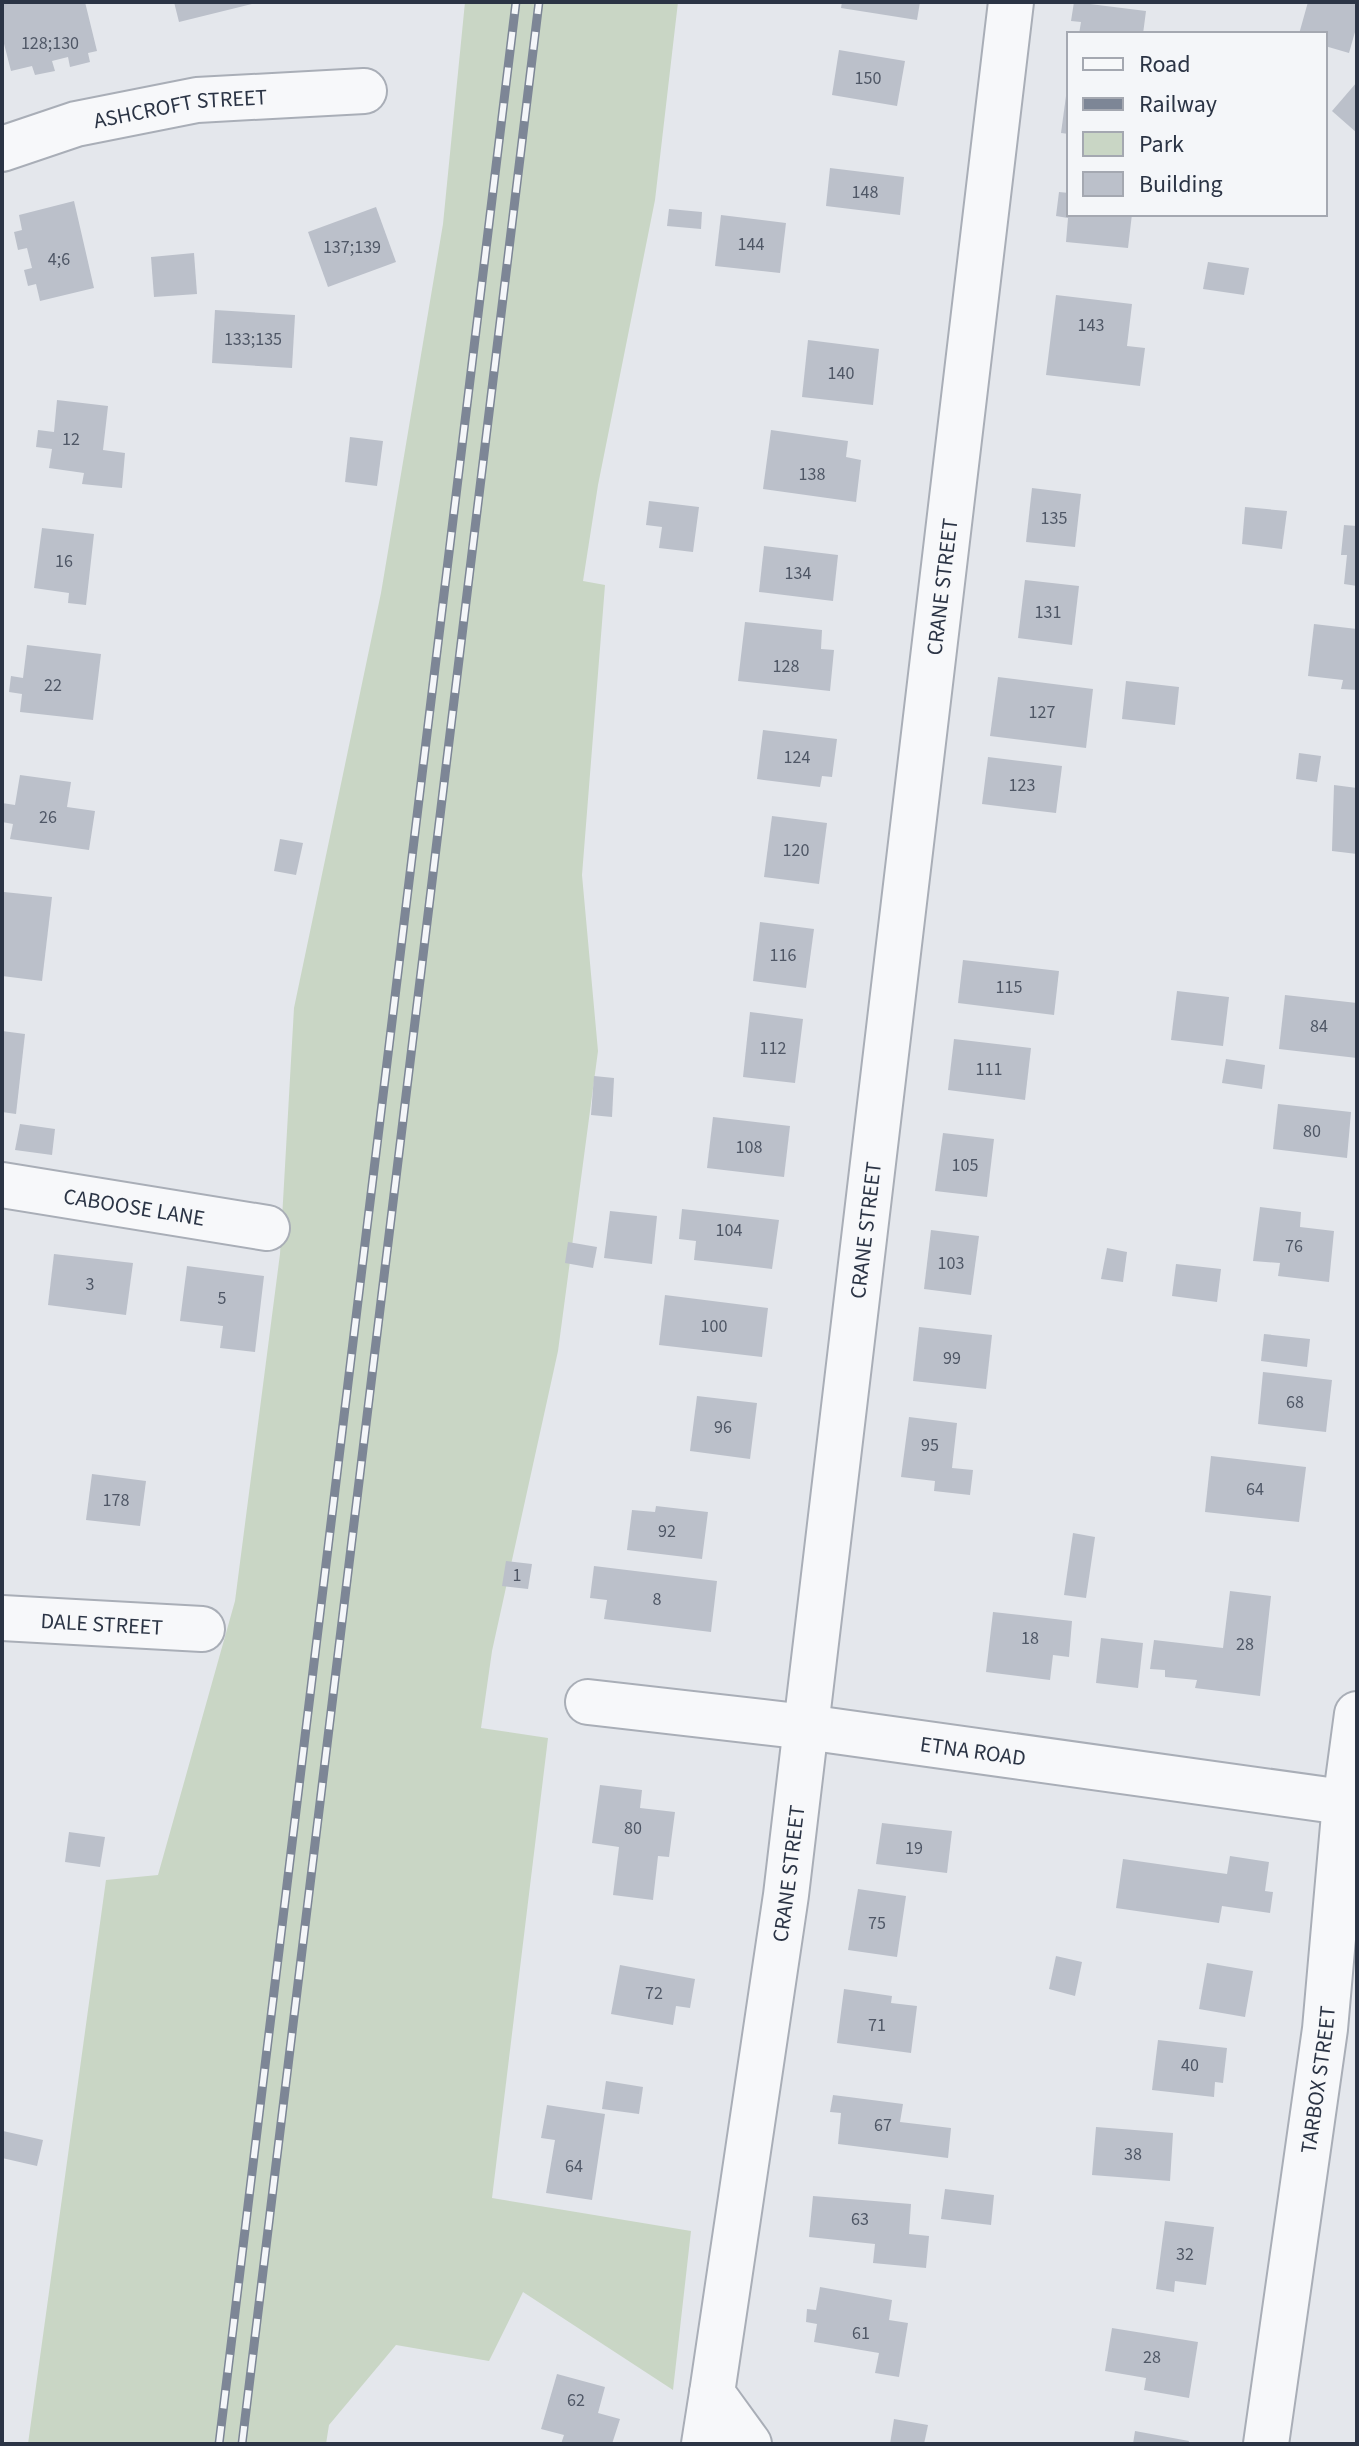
<svg xmlns="http://www.w3.org/2000/svg" width="1359" height="2446" font-family="'Source Sans 3',sans-serif">
  <style>
    .green { fill: #c9d6c5 }
    .building { fill: #bbc0ca }
    .lines { fill: none; stroke-linecap: round; stroke-linejoin: round }
    .minor-casing { stroke: #a9aeb7; stroke-width: 48 }
    .minor { stroke: #f7f8fa; stroke-width: 44 }
    .rail-casing { stroke: #7d8696; stroke-width: 9 }
    .rail { stroke: #f4f6f9; stroke-width: 6; stroke-dasharray: 18; stroke-linecap: butt }
    .labels { text-anchor: middle; stroke-width: 7; stroke-linejoin: round; paint-order: stroke }
    .number-label { font-size: 18px; fill: #4f5766 }
    .street-label { font-size: 22px; fill: #2b3445; stroke: #f4f6f9 }
  </style>
  <rect width="100%" height="100%" fill="#e4e7ec"/>
  <polygon class="green" points="465,2 678,2 655,200 598,485 583,581 605,585 582,875 598,1051 558,1351 492,1651 481,1728 548,1738 492,2198 691,2231 673,2390 523,2292 489,2361 396,2345 329,2425 326,2444 28,2444 106,1880 158,1875 235,1601 280,1254 294,1008 381,593 443,224"/>
  <g class="building">
    <polygon points="2,2 85,2 97,51 88,53 90,62 70,67 68,57 52,61 55,71 35,75 32,66 11,71 2,36"/>
    <polygon points="174,2 256,2 256,3 179,22"/>
    <polygon points="842,2 920,2 917,20 841,8"/>
    <polygon points="1074,2 1146,11 1143,34 1079,34 1081,22 1071,21"/>
    <polygon points="1308,2 1357,3 1357,25 1349,53 1325,46 1325,34 1299,34"/>
    <polygon points="839,50 905,61 897,106 832,95"/>
    <polygon points="1357,82 1357,133 1332,111"/>
    <polygon points="1066,96 1069,97 1069,134 1061,133"/>
    <polygon points="830,168 904,177 900,215 826,206"/>
    <polygon points="1059,192 1069,193 1069,214 1132,214 1128,248 1066,242 1068,218 1056,216"/>
    <polygon points="74,201 94,288 40,301 36,284 28,286 24,270 32,268 27,248 18,250 14,232 22,230 19,215"/>
    <polygon points="376,207 396,262 328,287 308,232"/>
    <polygon points="669,209 702,212 701,229 667,226"/>
    <polygon points="721,215 786,223 780,273 715,266"/>
    <polygon points="194,253 197,294 154,297 151,257"/>
    <polygon points="1208,262 1249,268 1244,295 1203,289"/>
    <polygon points="1056,295 1132,304 1127,346 1145,348 1140,386 1046,375"/>
    <polygon points="215,310 295,315 292,368 212,363"/>
    <polygon points="808,340 879,349 873,405 802,397"/>
    <polygon points="57,400 108,406 103,450 125,453 122,488 82,484 84,473 49,468 52,449 36,447 38,430 54,432"/>
    <polygon points="771,430 848,441 846,457 861,460 856,502 763,489"/>
    <polygon points="350,437 383,441 377,486 345,482"/>
    <polygon points="1032,488 1081,494 1075,547 1026,542"/>
    <polygon points="649,501 699,507 693,552 659,548 662,527 646,525"/>
    <polygon points="1245,507 1287,511 1282,549 1242,544"/>
    <polygon points="1344,525 1357,526 1357,586 1344,584 1347,555 1341,555"/>
    <polygon points="42,528 94,534 86,605 68,603 69,593 34,588"/>
    <polygon points="764,546 838,555 833,601 759,592"/>
    <polygon points="1025,580 1079,586 1072,645 1018,638"/>
    <polygon points="745,622 822,630 821,649 834,650 830,691 738,681"/>
    <polygon points="1314,624 1357,629 1357,690 1341,689 1343,680 1308,676"/>
    <polygon points="27,645 101,654 93,720 20,712 22,694 9,692 11,676 23,678"/>
    <polygon points="998,677 1093,689 1086,748 990,736"/>
    <polygon points="1126,681 1179,687 1175,725 1122,719"/>
    <polygon points="763,730 837,739 832,777 822,776 820,787 757,779"/>
    <polygon points="1299,753 1321,756 1317,782 1296,779"/>
    <polygon points="988,757 1062,766 1056,813 982,804"/>
    <polygon points="20,775 71,782 67,807 95,811 89,850 10,839 13,824 2,822 2,803 15,805"/>
    <polygon points="1334,785 1357,788 1357,854 1332,851"/>
    <polygon points="772,816 827,823 819,884 764,877"/>
    <polygon points="280,839 303,843 296,875 274,871"/>
    <polygon points="4,892 52,897 42,981 2,976"/>
    <polygon points="760,922 814,929 806,988 753,981"/>
    <polygon points="963,960 1059,971 1054,1015 958,1003"/>
    <polygon points="1177,991 1229,997 1223,1046 1171,1040"/>
    <polygon points="1285,995 1357,1003 1357,1058 1279,1049"/>
    <polygon points="750,1012 803,1019 795,1083 743,1077"/>
    <polygon points="2,1031 25,1034 16,1114 2,1112"/>
    <polygon points="954,1039 1031,1048 1025,1100 948,1090"/>
    <polygon points="1226,1059 1265,1065 1262,1089 1222,1083"/>
    <polygon points="594,1076 614,1078 612,1117 591,1115"/>
    <polygon points="1278,1104 1351,1112 1347,1158 1273,1149"/>
    <polygon points="713,1117 790,1126 784,1177 707,1168"/>
    <polygon points="20,1124 55,1129 52,1155 15,1150"/>
    <polygon points="943,1133 994,1139 987,1197 935,1191"/>
    <polygon points="1260,1207 1301,1212 1300,1227 1334,1231 1329,1282 1278,1276 1280,1263 1253,1261"/>
    <polygon points="682,1209 779,1220 772,1269 694,1260 696,1241 679,1239"/>
    <polygon points="610,1211 657,1216 652,1264 604,1258"/>
    <polygon points="931,1230 979,1236 971,1295 924,1289"/>
    <polygon points="568,1242 597,1247 593,1268 565,1263"/>
    <polygon points="1107,1248 1127,1252 1123,1282 1101,1279"/>
    <polygon points="54,1254 133,1263 126,1315 48,1305"/>
    <polygon points="1176,1264 1221,1269 1217,1302 1172,1296"/>
    <polygon points="187,1266 264,1276 255,1352 220,1348 223,1326 180,1321"/>
    <polygon points="665,1295 768,1308 762,1357 659,1345"/>
    <polygon points="919,1327 992,1335 986,1389 913,1381"/>
    <polygon points="1264,1334 1310,1339 1307,1367 1261,1361"/>
    <polygon points="1263,1372 1332,1380 1326,1432 1258,1424"/>
    <polygon points="697,1396 757,1403 750,1459 690,1451"/>
    <polygon points="909,1417 957,1423 952,1468 973,1470 970,1495 934,1491 935,1481 901,1477"/>
    <polygon points="1211,1456 1306,1467 1299,1522 1205,1512"/>
    <polygon points="92,1474 146,1481 140,1526 86,1520"/>
    <polygon points="656,1506 708,1512 702,1559 627,1550 632,1510 655,1512"/>
    <polygon points="1073,1533 1095,1537 1086,1598 1064,1595"/>
    <polygon points="506,1561 532,1564 528,1589 502,1586"/>
    <polygon points="594,1566 717,1581 711,1632 604,1619 607,1600 590,1598"/>
    <polygon points="1230,1591 1271,1596 1260,1696 1195,1688 1197,1680 1165,1677 1165,1670 1150,1669 1154,1640 1223,1648"/>
    <polygon points="993,1612 1072,1621 1069,1657 1053,1655 1050,1680 986,1672"/>
    <polygon points="1101,1638 1143,1643 1138,1688 1096,1683"/>
    <polygon points="600,1785 642,1790 640,1808 675,1812 669,1857 658,1856 653,1900 613,1895 619,1847 592,1843"/>
    <polygon points="882,1823 952,1831 947,1873 876,1864"/>
    <polygon points="69,1832 105,1837 100,1867 65,1862"/>
    <polygon points="1230,1856 1269,1862 1265,1891 1273,1892 1270,1913 1222,1906 1219,1923 1116,1908 1123,1859 1227,1874"/>
    <polygon points="858,1889 906,1896 897,1957 848,1950"/>
    <polygon points="1056,1956 1082,1962 1075,1996 1049,1989"/>
    <polygon points="1207,1963 1253,1971 1245,2017 1199,2009"/>
    <polygon points="620,1965 695,1979 690,2008 676,2006 673,2025 611,2014"/>
    <polygon points="844,1989 892,1996 891,2003 917,2006 911,2053 837,2043"/>
    <polygon points="1158,2040 1227,2048 1223,2083 1215,2082 1214,2097 1152,2090"/>
    <polygon points="606,2081 643,2087 639,2114 602,2109"/>
    <polygon points="833,2095 903,2104 900,2122 951,2128 948,2158 838,2144 841,2113 830,2112"/>
    <polygon points="547,2105 605,2114 592,2200 546,2193 555,2140 541,2138"/>
    <polygon points="1096,2127 1173,2133 1170,2181 1092,2175"/>
    <polygon points="3,2131 43,2140 37,2166 2,2158"/>
    <polygon points="945,2189 994,2195 991,2225 941,2219"/>
    <polygon points="813,2196 911,2204 909,2234 929,2236 926,2268 873,2263 875,2244 809,2237"/>
    <polygon points="1165,2221 1214,2227 1206,2285 1175,2281 1174,2292 1156,2289"/>
    <polygon points="820,2287 892,2300 889,2320 908,2323 899,2377 875,2373 879,2353 814,2342 817,2324 806,2322 807,2309 816,2310"/>
    <polygon points="1112,2328 1198,2342 1189,2398 1144,2390 1146,2378 1105,2371"/>
    <polygon points="557,2374 605,2387 598,2413 620,2419 612,2444 561,2444 564,2435 541,2429"/>
    <polygon points="894,2419 928,2425 924,2444 890,2444"/>
    <polygon points="1135,2431 1189,2441 1188,2444 1133,2444"/>
  </g>
  <g class="lines">
    <defs>
      <g id="minor">
        <path id="s1" d="M2,149L76,124L197,100L364,91"/>
        <path id="s2" d="M2,1185L267,1228"/>
        <path id="s3" d="M2,1618L202,1629"/>
        <path id="s4" d="M588,1702L806,1727L1357,1804"/>
        <polyline points="704,2444 712,2393"/>
        <path id="s5" d="M749,2444L712,2393L786,1895L1011,2"/>
        <path id="s6" d="M1266,2444L1325,2029L1345,1803L1357,1714"/>
      </g>
    </defs>
    <use href="#minor" class="minor-casing"/>
    <use href="#minor" class="minor"/>
    <defs>
      <g id="rail">
        <polyline points="219,2444 516,2"/>
        <polyline points="242,2444 539,2"/>
      </g>
    </defs>
    <use href="#rail" class="rail-casing"/>
    <use href="#rail" class="rail"/>
  </g>
  <g class="labels">
    <g class="number-label">
      <text x="50" y="49">128;130</text>
      <text x="868" y="84">150</text>
      <text x="865" y="198">148</text>
      <text x="751" y="250">144</text>
      <text x="352" y="253">137;139</text>
      <text x="59" y="265">4;6</text>
      <text x="1091" y="331">143</text>
      <text x="253" y="345">133;135</text>
      <text x="841" y="379">140</text>
      <text x="71" y="445">12</text>
      <text x="812" y="480">138</text>
      <text x="1054" y="524">135</text>
      <text x="64" y="567">16</text>
      <text x="798" y="579">134</text>
      <text x="1048" y="618">131</text>
      <text x="786" y="672">128</text>
      <text x="53" y="691">22</text>
      <text x="1042" y="718">127</text>
      <text x="797" y="763">124</text>
      <text x="1022" y="791">123</text>
      <text x="48" y="823">26</text>
      <text x="796" y="856">120</text>
      <text x="783" y="961">116</text>
      <text x="1009" y="993">115</text>
      <text x="1319" y="1032">84</text>
      <text x="773" y="1054">112</text>
      <text x="989" y="1075">111</text>
      <text x="1312" y="1137">80</text>
      <text x="749" y="1153">108</text>
      <text x="965" y="1171">105</text>
      <text x="729" y="1236">104</text>
      <text x="1294" y="1252">76</text>
      <text x="951" y="1269">103</text>
      <text x="90" y="1290">3</text>
      <text x="222" y="1304">5</text>
      <text x="714" y="1332">100</text>
      <text x="952" y="1364">99</text>
      <text x="1295" y="1408">68</text>
      <text x="723" y="1433">96</text>
      <text x="930" y="1451">95</text>
      <text x="1255" y="1495">64</text>
      <text x="116" y="1506">178</text>
      <text x="667" y="1537">92</text>
      <text x="517" y="1581">1</text>
      <text x="657" y="1605">8</text>
      <text x="1030" y="1644">18</text>
      <text x="1245" y="1650">28</text>
      <text x="633" y="1834">80</text>
      <text x="914" y="1854">19</text>
      <text x="877" y="1929">75</text>
      <text x="654" y="1999">72</text>
      <text x="877" y="2031">71</text>
      <text x="1190" y="2071">40</text>
      <text x="883" y="2131">67</text>
      <text x="1133" y="2160">38</text>
      <text x="574" y="2172">64</text>
      <text x="860" y="2225">63</text>
      <text x="1185" y="2260">32</text>
      <text x="861" y="2339">61</text>
      <text x="1152" y="2363">28</text>
      <text x="576" y="2406">62</text>
    </g>
    <g class="street-label">
      <text dy="8" stroke="none"><textPath href="#s1" startOffset="184">ASHCROFT STREET</textPath></text>
      <text dy="8" stroke="none"><textPath href="#s5" startOffset="1884">CRANE STREET</textPath></text>
      <text dy="8" stroke="none"><textPath href="#s2" startOffset="134">CABOOSE LANE</textPath></text>
      <text dy="8" stroke="none"><textPath href="#s5" startOffset="1236">CRANE STREET</textPath></text>
      <text dy="8" stroke="none"><textPath href="#s3" startOffset="100">DALE STREET</textPath></text>
      <text dy="8" stroke="none"><textPath href="#s4" startOffset="388">ETNA ROAD</textPath></text>
      <text dy="8" stroke="none"><textPath href="#s5" startOffset="588">CRANE STREET</textPath></text>
      <text dy="8" stroke="none"><textPath href="#s6" startOffset="368">TARBOX STREET</textPath></text>
    </g>
  </g>
  <rect width="1359" height="2446" fill="none" stroke="#2b3445" stroke-width="8"/>
  <rect x="1067" y="32" width="260" height="184" fill="#f4f6f9" stroke="#a4a8b1" stroke-width="2"/>
  <rect x="1083" y="58" width="40" height="12" fill="#f7f8fa" stroke="#a4a8b1" stroke-width="2"/>
  <text x="1139" y="72" font-size="24" fill="#2b3445">Road</text>
  <rect x="1083" y="98" width="40" height="12" fill="#7d8696" stroke="#a4a8b1" stroke-width="2"/>
  <text x="1139" y="112" font-size="24" fill="#2b3445">Railway</text>
  <rect x="1083" y="132" width="40" height="24" fill="#c9d6c5" stroke="#a4a8b1" stroke-width="2"/>
  <text x="1139" y="152" font-size="24" fill="#2b3445">Park</text>
  <rect x="1083" y="172" width="40" height="24" fill="#bbc0ca" stroke="#a4a8b1" stroke-width="2"/>
  <text x="1139" y="192" font-size="24" fill="#2b3445">Building</text>
</svg>
